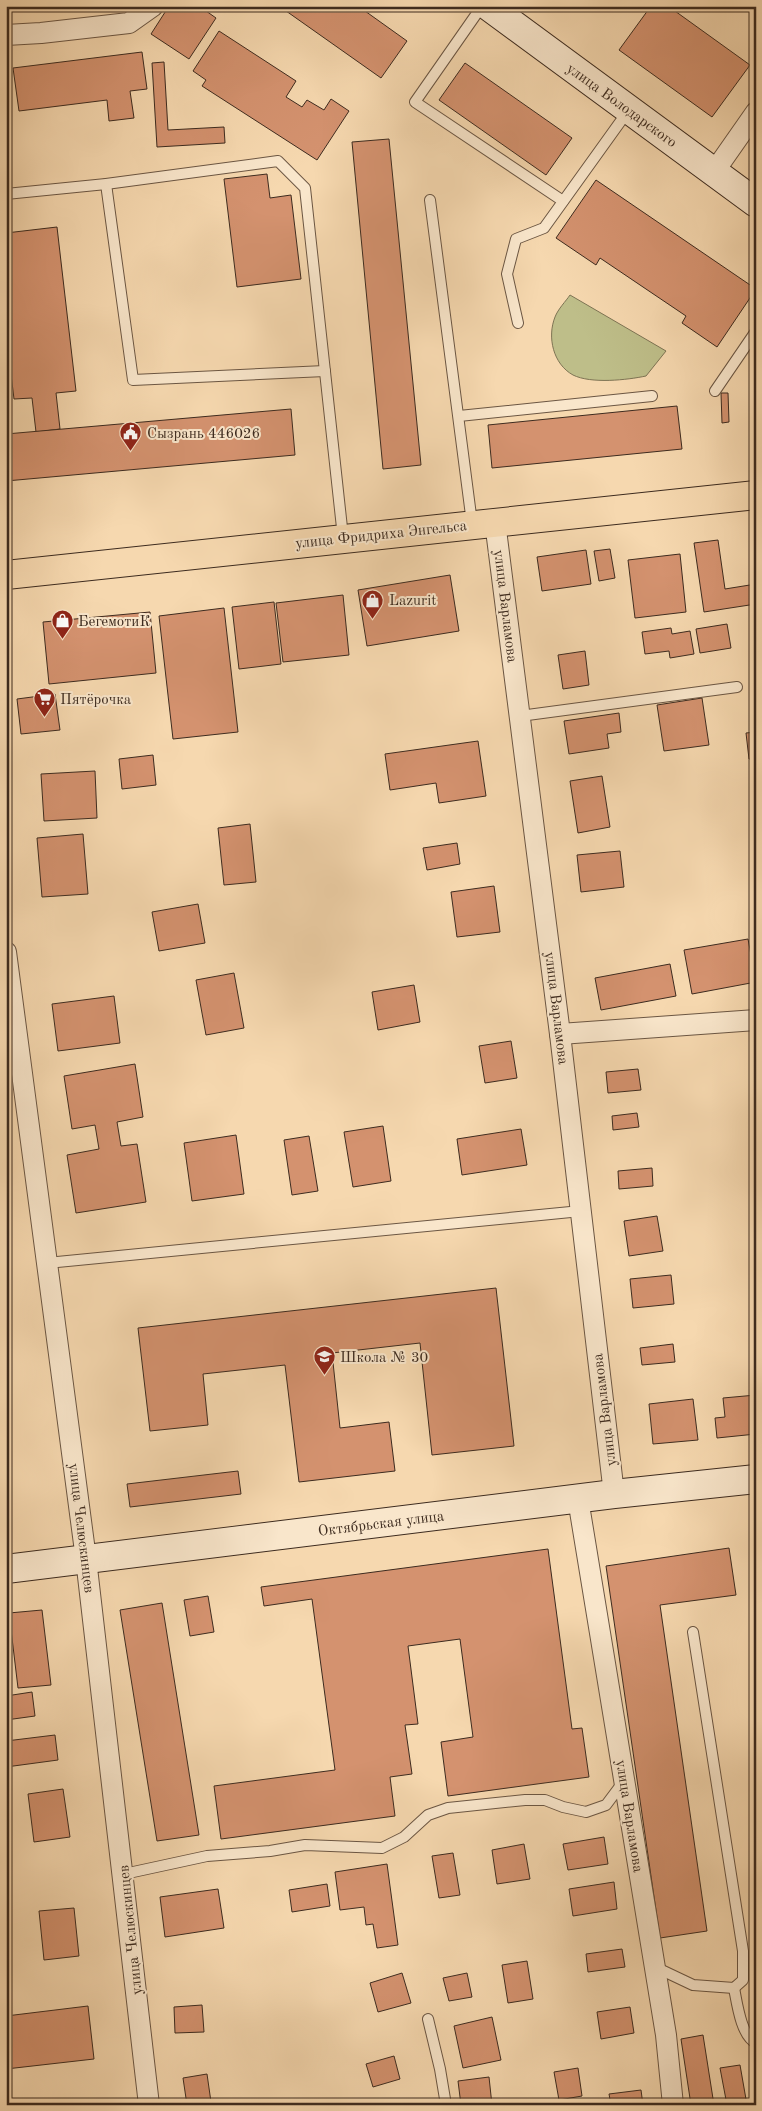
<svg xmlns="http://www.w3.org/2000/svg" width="762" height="2111" font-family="'Old Standard TT',serif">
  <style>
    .green { fill: #bebe89; stroke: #7e7454 }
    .building { fill: #d4926f; stroke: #3d2b1f }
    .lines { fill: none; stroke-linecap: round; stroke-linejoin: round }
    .lane-casing { stroke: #6b5643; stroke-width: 12 }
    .street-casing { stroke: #6b5643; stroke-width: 22 }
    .secondary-casing { stroke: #3d2b1f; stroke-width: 30 }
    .primary-casing { stroke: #3d2b1f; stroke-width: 30 }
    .lane { stroke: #f9e6cb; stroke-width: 10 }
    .street { stroke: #f9e6cb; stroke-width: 20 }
    .secondary { stroke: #f9e6cb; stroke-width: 28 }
    .primary { stroke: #f6d8af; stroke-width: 28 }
    .labels { text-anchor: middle; stroke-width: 4; stroke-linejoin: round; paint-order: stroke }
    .street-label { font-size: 15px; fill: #3d2b1f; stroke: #f9e6cb }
    .poi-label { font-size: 15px; fill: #3d2b1f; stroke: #f9e6cb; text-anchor: start }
  </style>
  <rect width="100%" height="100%" fill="#f6d8af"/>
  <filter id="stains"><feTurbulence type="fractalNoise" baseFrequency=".004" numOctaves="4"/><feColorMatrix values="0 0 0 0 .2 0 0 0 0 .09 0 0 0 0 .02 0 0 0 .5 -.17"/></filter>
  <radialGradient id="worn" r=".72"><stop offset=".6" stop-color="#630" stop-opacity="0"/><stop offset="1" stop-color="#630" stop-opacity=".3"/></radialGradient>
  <path class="green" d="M570,295L666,351L646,376C627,380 591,384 573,375C553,364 547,337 555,317C558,309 566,301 570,295Z"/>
  <g class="building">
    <polygon points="10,6 44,6 11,11"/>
    <polygon points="169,6 199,6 216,18 189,59 151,34"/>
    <polygon points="279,6 358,6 407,41 381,78"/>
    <polygon points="651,6 668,6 750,65 712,117 619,50"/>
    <polygon points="219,31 296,81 286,97 302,107 307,100 324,110 331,99 349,111 317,160 202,86 206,80 193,71"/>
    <polygon points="142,52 147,89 130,91 134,118 109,121 107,100 19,111 13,68"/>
    <polygon points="164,62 168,130 224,127 225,143 157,147 152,63"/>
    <polygon points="465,63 572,138 546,175 439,100"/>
    <polygon points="389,139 421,465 383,469 352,142"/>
    <polygon points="267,174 270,198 291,195 301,279 237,287 224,179"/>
    <polygon points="596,180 756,289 717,347 682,323 686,316 600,258 596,265 556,238"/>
    <polygon points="57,227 76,391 56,393 60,429 36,432 32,398 14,399 6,333 6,233"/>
    <polygon points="721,393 728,393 729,422 722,423"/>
    <polygon points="677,406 682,449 492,468 488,425"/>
    <polygon points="291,409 295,455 6,481 6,434"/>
    <polygon points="718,540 725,589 756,584 756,604 704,612 694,543"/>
    <polygon points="610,549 615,578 599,581 594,551"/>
    <polygon points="586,550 591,584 542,591 537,557"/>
    <polygon points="680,554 686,612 635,618 628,560"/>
    <polygon points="450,575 459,631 367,646 358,590"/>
    <polygon points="343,595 349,655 283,662 276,603"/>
    <polygon points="274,602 281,664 239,669 232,607"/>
    <polygon points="224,608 238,732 173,739 159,616"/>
    <polygon points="150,612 156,673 49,684 43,622"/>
    <polygon points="727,624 731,648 700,653 696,629"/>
    <polygon points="671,628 672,634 690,631 694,654 670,658 669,651 645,654 642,632"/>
    <polygon points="585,651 589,685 563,689 558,655"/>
    <polygon points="55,694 60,730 21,734 17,699"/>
    <polygon points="702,698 709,745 664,751 657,705"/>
    <polygon points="752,707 756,707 756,726 755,726"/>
    <polygon points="619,713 621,732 607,734 609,748 569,754 564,721"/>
    <polygon points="756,732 756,759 749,759 746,733"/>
    <polygon points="478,741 486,796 439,803 436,783 390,790 385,754"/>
    <polygon points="153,755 156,785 122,789 119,759"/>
    <polygon points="95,771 97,818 44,821 41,774"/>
    <polygon points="602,776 610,827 578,833 570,781"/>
    <polygon points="250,824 256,882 224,885 218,828"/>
    <polygon points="83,834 88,894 42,897 37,838"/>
    <polygon points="457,843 460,864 427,870 423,848"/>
    <polygon points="620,851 624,887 581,892 577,855"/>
    <polygon points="494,886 500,932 457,937 451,892"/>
    <polygon points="198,904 205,943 159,951 152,912"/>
    <polygon points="748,939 756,982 692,994 684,950"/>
    <polygon points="670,964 676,996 601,1010 595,978"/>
    <polygon points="234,973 244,1028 206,1035 196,980"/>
    <polygon points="414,985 420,1022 378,1030 372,992"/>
    <polygon points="114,996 120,1043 58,1051 52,1004"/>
    <polygon points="511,1041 517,1078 485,1083 479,1046"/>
    <polygon points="135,1064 143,1117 117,1122 121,1146 137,1144 146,1202 76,1213 67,1155 99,1149 95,1125 72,1129 64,1076"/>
    <polygon points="638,1069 641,1090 608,1093 606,1072"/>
    <polygon points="637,1113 639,1127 613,1130 612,1116"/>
    <polygon points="383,1126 391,1181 353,1187 344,1132"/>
    <polygon points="521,1129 527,1165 462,1175 457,1139"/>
    <polygon points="236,1135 244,1194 192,1201 184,1143"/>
    <polygon points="309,1136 318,1191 292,1195 284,1140"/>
    <polygon points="652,1168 653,1186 619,1189 618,1171"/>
    <polygon points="657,1216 663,1251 629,1256 624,1221"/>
    <polygon points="671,1275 674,1304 633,1308 630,1279"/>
    <polygon points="496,1288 514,1446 432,1455 420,1343 332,1353 340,1428 389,1422 395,1471 299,1482 285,1365 203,1374 208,1425 150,1431 138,1328"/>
    <polygon points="673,1344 675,1362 642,1365 640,1348"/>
    <polygon points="756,1395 756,1434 717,1438 715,1418 725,1417 723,1398"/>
    <polygon points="693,1399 698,1440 653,1444 649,1404"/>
    <polygon points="238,1471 241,1494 130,1507 127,1484"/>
    <polygon points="729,1548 736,1595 660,1605 707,1931 660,1938 606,1566"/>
    <polygon points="548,1549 572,1729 582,1728 589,1777 448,1796 441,1742 473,1737 460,1639 408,1646 418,1724 405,1725 412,1774 390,1777 395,1816 221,1839 214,1786 335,1770 312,1599 264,1606 261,1587"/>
    <polygon points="208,1596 214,1632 190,1636 184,1600"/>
    <polygon points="162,1603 199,1835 157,1841 120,1610"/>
    <polygon points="42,1610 51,1685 18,1688 9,1613"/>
    <polygon points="32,1692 35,1716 6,1720 6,1696"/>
    <polygon points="55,1735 58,1760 6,1767 6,1741"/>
    <polygon points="63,1789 70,1837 34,1842 28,1794"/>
    <polygon points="604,1837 608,1864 568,1870 563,1844"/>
    <polygon points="524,1844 530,1879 497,1884 492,1850"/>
    <polygon points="453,1853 460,1895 439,1898 432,1856"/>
    <polygon points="387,1864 398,1945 377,1948 373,1924 366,1925 364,1907 340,1910 335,1872"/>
    <polygon points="614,1882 617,1909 573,1916 569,1889"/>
    <polygon points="327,1884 330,1906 292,1912 289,1890"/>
    <polygon points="218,1889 224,1928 165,1937 160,1897"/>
    <polygon points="74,1908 79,1956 44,1960 39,1911"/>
    <polygon points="622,1949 625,1967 588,1972 586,1954"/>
    <polygon points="527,1961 533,1999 508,2003 502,1965"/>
    <polygon points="402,1973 411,2003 378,2012 370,1983"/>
    <polygon points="467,1973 472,1997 449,2001 443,1978"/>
    <polygon points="202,2005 204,2032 175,2033 174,2007"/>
    <polygon points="88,2006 94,2059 6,2069 6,2016"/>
    <polygon points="630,2007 634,2033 601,2039 597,2012"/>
    <polygon points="492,2017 501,2060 463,2068 454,2026"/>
    <polygon points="703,2035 714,2105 691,2105 681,2039"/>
    <polygon points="394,2056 400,2079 373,2087 366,2064"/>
    <polygon points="751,2061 756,2061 756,2089"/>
    <polygon points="740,2065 747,2105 727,2105 720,2068"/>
    <polygon points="578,2068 582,2096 559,2100 554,2072"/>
    <polygon points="207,2074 211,2102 187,2105 183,2078"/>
    <polygon points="489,2077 492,2105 461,2105 458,2081"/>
    <polygon points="641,2090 643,2105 611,2105 609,2094"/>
  </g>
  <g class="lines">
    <defs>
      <g id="lane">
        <polyline points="482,6 415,102 563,201"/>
        <polyline points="106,184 133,380 325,371"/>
        <polyline points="6,194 106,184 278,161 305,188 343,537"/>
        <polyline points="430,200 472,523"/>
        <polyline points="518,323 507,274 516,239 544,228 628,111"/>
        <polyline points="715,391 756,331"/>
        <polyline points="459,416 652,396"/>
        <polyline points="520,716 737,687"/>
        <polyline points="47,1263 581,1211"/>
        <polyline points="124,1874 207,1856 270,1851 305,1845 382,1848 404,1837 428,1815 448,1808 525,1800 545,1800 563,1807 586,1812 606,1805 624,1781"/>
        <polyline points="655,1967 693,1985 734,1988 743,1980 743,1951 693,1632"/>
        <path d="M734,1988C737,2003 741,2036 756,2043"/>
        <polyline points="428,2019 440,2069 446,2105"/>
      </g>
      <g id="street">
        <polyline points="6,35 41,33 129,23 153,6"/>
        <polyline points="714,172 756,112"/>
        <polyline points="495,522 560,1034 614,1494"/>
        <polyline points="6,952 86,1559 149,2105"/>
        <polyline points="560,1034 756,1020"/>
        <polyline points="578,1499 666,2035 673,2105"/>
      </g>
      <g id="secondary">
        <polyline points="488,6 756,203"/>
        <polyline points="6,1569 614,1494 756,1479"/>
      </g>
      <polyline id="primary" points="6,575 756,495"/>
    </defs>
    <use href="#lane" class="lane-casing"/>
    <use href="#street" class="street-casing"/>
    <use href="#secondary" class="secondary-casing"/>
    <use href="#primary" class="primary-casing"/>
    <use href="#lane" class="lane"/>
    <use href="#street" class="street"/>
    <use href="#secondary" class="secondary"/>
    <use href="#primary" class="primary"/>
  </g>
  <defs>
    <symbol id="civic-pin" viewBox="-11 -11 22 30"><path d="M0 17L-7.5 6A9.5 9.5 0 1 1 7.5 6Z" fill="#8f2418" stroke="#f9e6cb"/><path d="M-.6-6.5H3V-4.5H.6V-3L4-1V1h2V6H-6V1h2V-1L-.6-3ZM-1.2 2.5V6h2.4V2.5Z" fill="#fff"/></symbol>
    <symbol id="shop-pin" viewBox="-11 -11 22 30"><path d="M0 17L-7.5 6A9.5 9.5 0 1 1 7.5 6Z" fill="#8f2418" stroke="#f9e6cb"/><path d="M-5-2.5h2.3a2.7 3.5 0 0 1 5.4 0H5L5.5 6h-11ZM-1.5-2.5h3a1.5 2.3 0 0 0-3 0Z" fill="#fff"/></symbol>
    <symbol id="supermarket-pin" viewBox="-11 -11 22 30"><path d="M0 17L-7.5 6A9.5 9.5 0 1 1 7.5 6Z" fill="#8f2418" stroke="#f9e6cb"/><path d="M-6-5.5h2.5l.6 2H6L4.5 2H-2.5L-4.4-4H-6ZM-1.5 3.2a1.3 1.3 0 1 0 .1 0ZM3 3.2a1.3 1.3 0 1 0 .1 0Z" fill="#fff"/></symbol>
    <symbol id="school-pin" viewBox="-11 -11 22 30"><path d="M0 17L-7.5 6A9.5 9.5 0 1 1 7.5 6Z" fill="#8f2418" stroke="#f9e6cb"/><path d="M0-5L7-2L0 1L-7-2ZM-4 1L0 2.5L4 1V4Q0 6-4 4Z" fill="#fff"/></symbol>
  </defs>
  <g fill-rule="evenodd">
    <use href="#civic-pin" x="118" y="420" width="25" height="34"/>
    <use href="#shop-pin" x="360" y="588" width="25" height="34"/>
    <use href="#shop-pin" x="50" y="608" width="25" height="34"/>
    <use href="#supermarket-pin" x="32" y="686" width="25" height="34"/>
    <use href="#school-pin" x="312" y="1344" width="25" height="34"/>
  </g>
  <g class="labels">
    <g class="street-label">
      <text transform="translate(622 105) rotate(36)" y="5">улица Володарского</text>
      <text transform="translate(381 534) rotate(-6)" y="5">улица Фридриха Энгельса</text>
      <text transform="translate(506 606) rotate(83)" y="5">улица Варламова</text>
      <text transform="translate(557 1008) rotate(83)" y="5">улица Варламова</text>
      <text transform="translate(604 1410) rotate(-97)" y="5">улица Варламова</text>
      <text transform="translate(381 1523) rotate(-7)" y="5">Октябрьская улица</text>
      <text transform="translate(82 1528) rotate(83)" y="5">улица Челюскинцев</text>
      <text transform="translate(630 1816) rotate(81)" y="5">улица Варламова</text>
      <text transform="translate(130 1930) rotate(-96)" y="5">улица Челюскинцев</text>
    </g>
    <g class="poi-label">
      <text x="147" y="438">Сызрань 446026</text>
      <text x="389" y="605">Lazurit</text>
      <text x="78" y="626">БегемотиК</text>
      <text x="60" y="704">Пятёрочка</text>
      <text x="340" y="1362">Школа № 30</text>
    </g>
  </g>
  <rect width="762" height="2111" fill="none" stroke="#f6d8af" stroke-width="25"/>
  <rect x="8" y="8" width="747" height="2096" fill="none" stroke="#3d2b1f" stroke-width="2.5"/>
  <rect x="12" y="12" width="737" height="2086" fill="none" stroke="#3d2b1f"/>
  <rect width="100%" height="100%" filter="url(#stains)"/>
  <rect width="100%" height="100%" fill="url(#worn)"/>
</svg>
